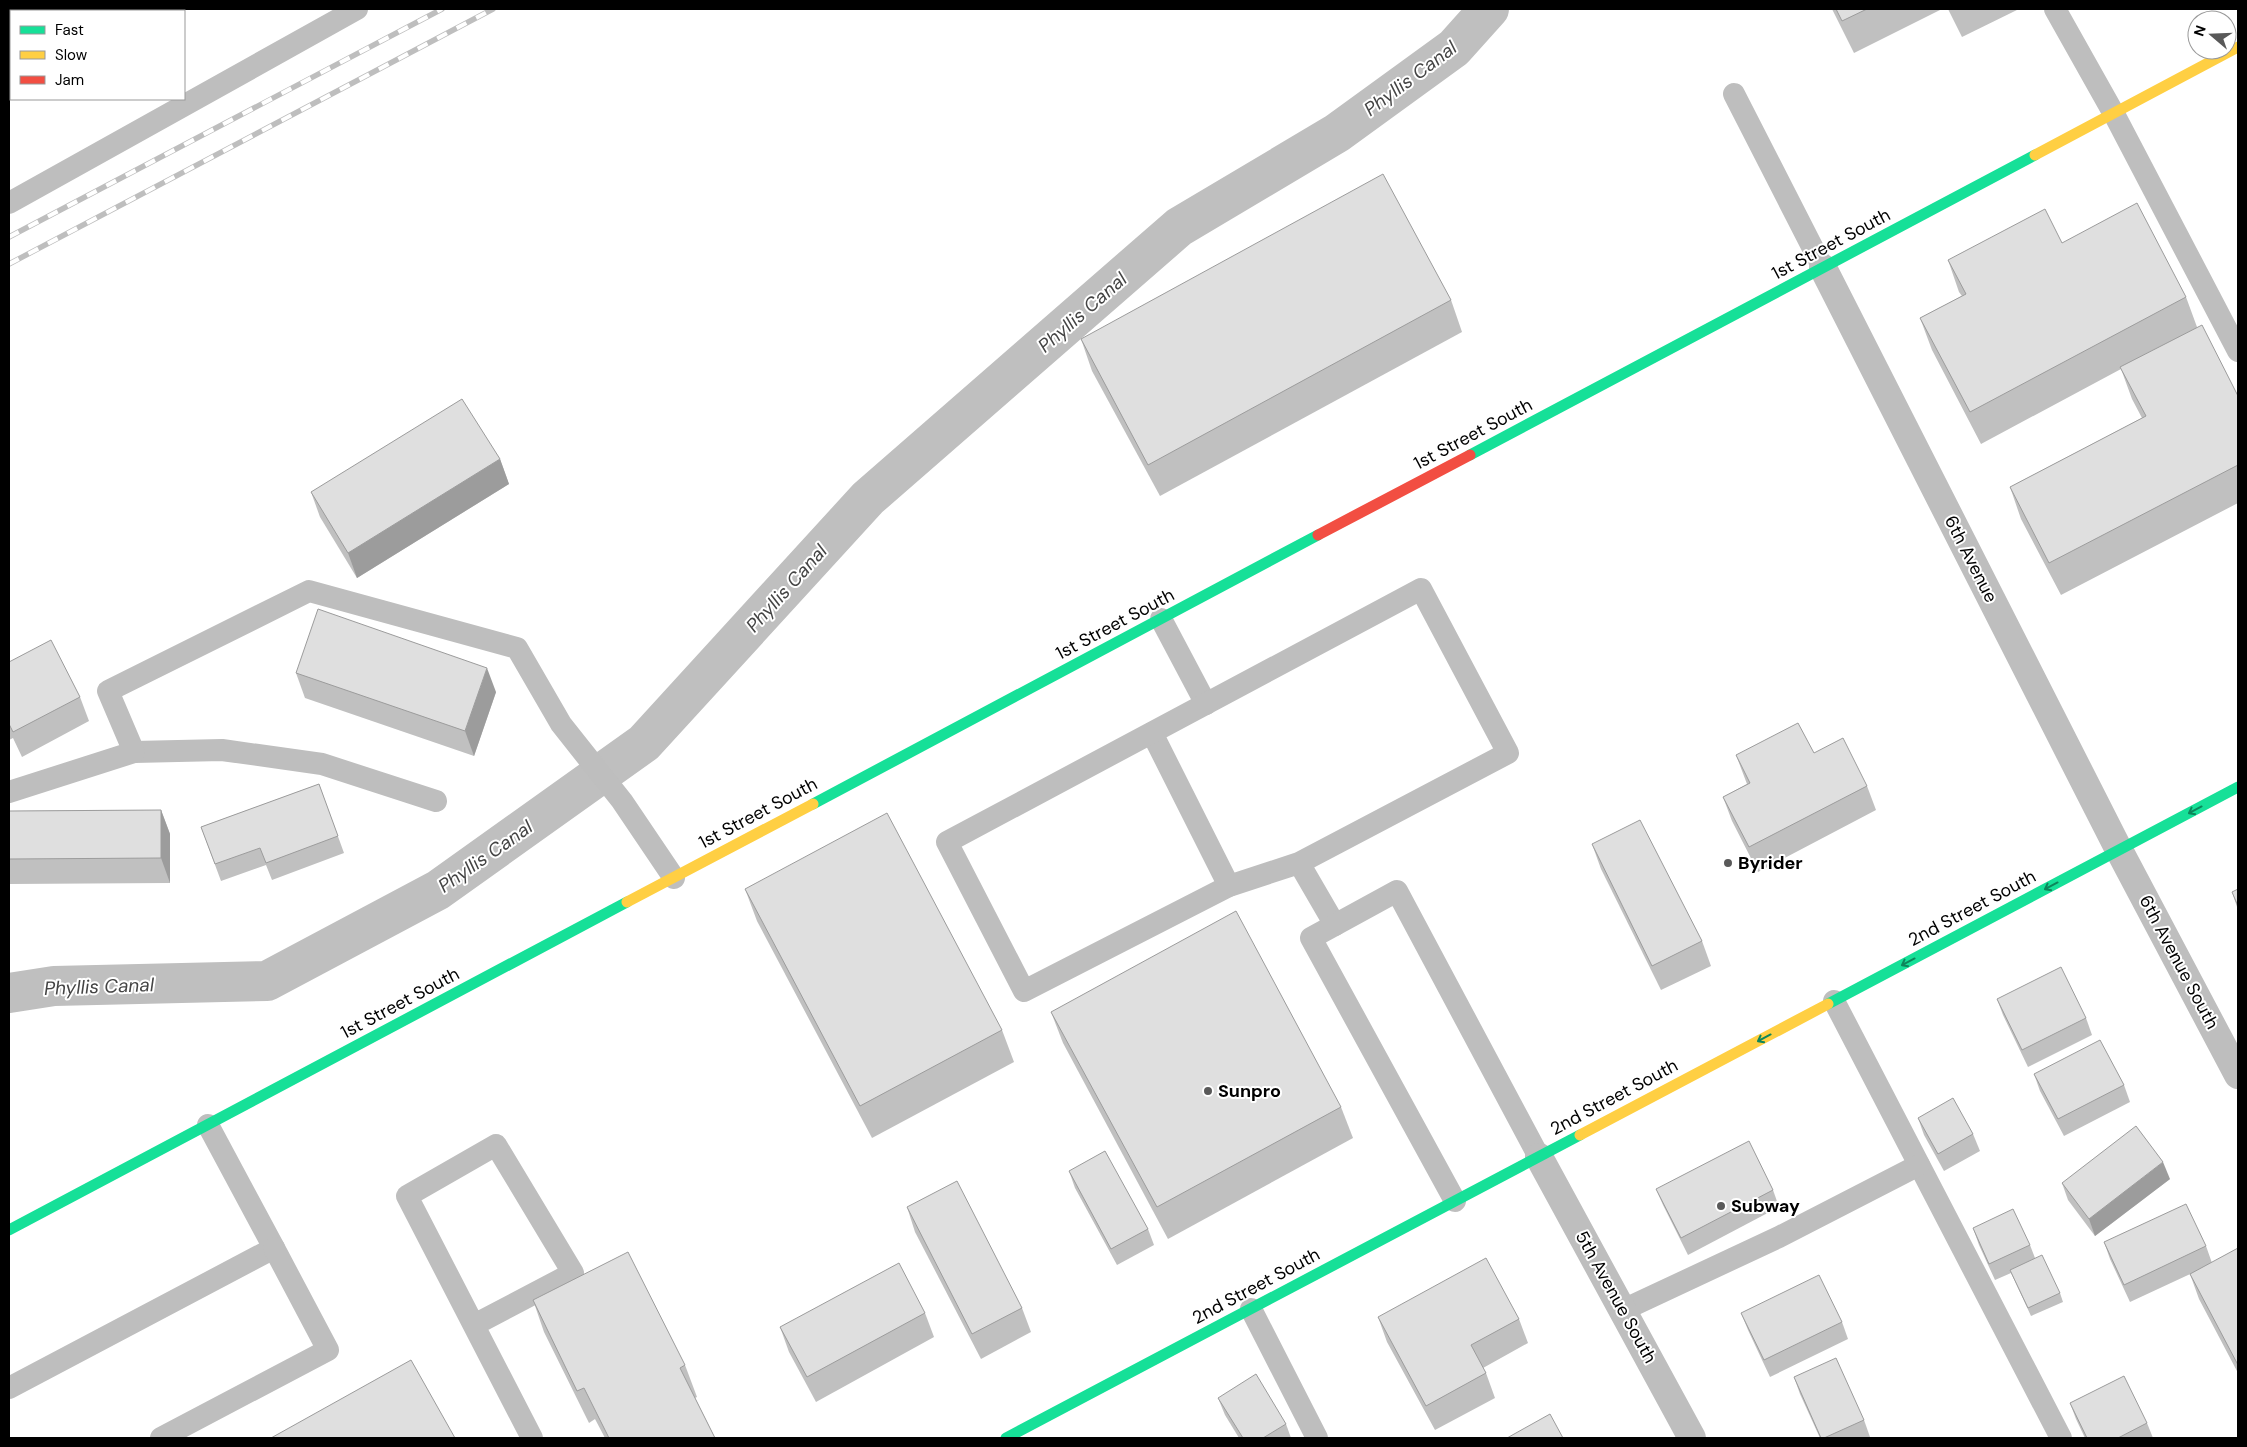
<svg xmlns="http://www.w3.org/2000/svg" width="2247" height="1447" font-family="'DM Sans',sans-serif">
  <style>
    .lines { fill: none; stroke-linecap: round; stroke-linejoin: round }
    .canal { stroke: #bfbfbf; stroke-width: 40 }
    .lane { stroke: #bebebe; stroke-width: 22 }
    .street { stroke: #bebebe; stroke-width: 28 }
    .fast { stroke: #16e098; stroke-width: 11 }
    .slow { stroke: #ffcf43; stroke-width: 11 }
    .jam { stroke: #f24e42; stroke-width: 11 }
    .rail-casing { stroke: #bebebe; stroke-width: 5.5 }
    .rail { stroke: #fff; stroke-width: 4; stroke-dasharray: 11; stroke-linecap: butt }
    .wall { fill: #c0c0c0 }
    .shaded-wall { fill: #9c9c9c }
    .building { fill: #dfdfdf; stroke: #9c9c9c }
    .oneway { stroke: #0d865b }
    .poi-dot { fill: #595959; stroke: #fff; stroke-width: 2 }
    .labels { text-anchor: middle; stroke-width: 4; stroke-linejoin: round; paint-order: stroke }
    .street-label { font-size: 18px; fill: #000; stroke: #fff }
    .poi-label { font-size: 18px; font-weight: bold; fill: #000; stroke: #fff; text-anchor: start }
    .water-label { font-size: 19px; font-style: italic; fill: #444; stroke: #fff }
  </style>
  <rect width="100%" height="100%" fill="#fff"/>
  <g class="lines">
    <polyline class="canal" points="9,993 54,986 267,981 438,890 644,743 868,498 1179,227 1337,133 1454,48 1489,9"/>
    <g class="lane">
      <polyline points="2055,9 2114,114 2238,351"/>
      <polyline points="1734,94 1823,268"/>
      <polyline points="9,203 357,9"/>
      <polyline points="1161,619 1206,704"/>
      <polyline points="1152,733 1229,886"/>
      <polyline points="134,752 222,750 322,764 436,801"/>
      <polyline points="9,792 134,752 108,691 309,591 517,648 561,724 622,801 674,878"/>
      <polyline points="1299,863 1508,753 1421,589 947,842 1024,991 1229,886 1299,863 1335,925"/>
      <polyline points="1834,1001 2061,1438"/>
      <polyline points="1455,1201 1311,938 1397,891 1539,1157"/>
      <polyline points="1251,1309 1317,1438"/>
      <polyline points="1623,1310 1779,1237 1919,1165"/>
      <polyline points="474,1325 573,1273 496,1145 407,1196 532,1438"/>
      <polyline points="9,1388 274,1248 208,1125"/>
      <polyline points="161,1438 328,1350 274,1248"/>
    </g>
    <g class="street">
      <polyline points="1823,268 2119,850 2238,1075"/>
      <polyline points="1539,1157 1692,1438"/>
    </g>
    <g class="fast">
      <polyline points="1470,455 2035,155"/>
      <polyline points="813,804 1318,535"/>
      <polyline points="1828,1004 2238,787"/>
      <polyline points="9,1230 627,902"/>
      <polyline points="1006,1438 1580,1135"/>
    </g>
    <g class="slow">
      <polyline points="2035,155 2238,47"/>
      <polyline points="627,902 813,804"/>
      <polyline points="1580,1135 1828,1004"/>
    </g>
    <polyline class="jam" points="1318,535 1470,455"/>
    <defs>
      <g id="rail">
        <polyline points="9,237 442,9"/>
        <polyline points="9,264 493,9"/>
      </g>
    </defs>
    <use href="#rail" class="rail-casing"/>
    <use href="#rail" class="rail"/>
  </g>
  <g class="wall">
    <polygon points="1832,9 1942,9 1854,53"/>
    <polygon points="1948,9 2019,9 1962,37"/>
    <polygon points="2062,243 2186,297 2197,327 2238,396 2238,503 2061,595 2021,519 2010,487 2142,418 2132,399 2121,369 1981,444 1932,350 1920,318 1962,296 1959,292 1948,260"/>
    <polygon points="1451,300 1462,332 1160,496 1092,371 1081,339"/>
    <polygon points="500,459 509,484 357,578 320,517 311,492"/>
    <polygon points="9,662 80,697 89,721 22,757 13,738 9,740"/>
    <polygon points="296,673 496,692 474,756 305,698"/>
    <polygon points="1814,753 1867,786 1876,810 1758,872 1732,821 1723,797 1747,784 1736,755"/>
    <polygon points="319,784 344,853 272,880 266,865 221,881 201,827"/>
    <polygon points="161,810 170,834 170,883 9,884 9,811"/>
    <polygon points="1592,844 1702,941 1711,966 1661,990 1601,869"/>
    <polygon points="745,889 1002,1030 1014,1062 872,1138 757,921"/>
    <polygon points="2238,889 2238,910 2232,892"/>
    <polygon points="1997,999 2086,1018 2092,1035 2028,1067 2003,1015"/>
    <polygon points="1051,1012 1341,1107 1353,1138 1168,1239 1063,1043"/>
    <polygon points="2034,1074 2124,1085 2130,1102 2064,1136 2040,1091"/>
    <polygon points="1918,1118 1973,1134 1980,1151 1944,1171 1924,1135"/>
    <polygon points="1069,1171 1148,1229 1154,1245 1117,1265 1075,1188"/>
    <polygon points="2170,1179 2095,1236 2068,1200 2062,1183"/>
    <polygon points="1656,1189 1773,1190 1779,1207 1688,1255 1663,1205"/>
    <polygon points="907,1207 1022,1308 1031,1332 981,1359 915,1232"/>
    <polygon points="1973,1228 2030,1245 2035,1258 2060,1293 2063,1302 2031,1316 2011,1273 1995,1280 1979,1245"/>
    <polygon points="2104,1242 2206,1246 2212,1263 2238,1248 2238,1373 2199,1299 2190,1274 2201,1269 2130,1302 2110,1259"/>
    <polygon points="533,1300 685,1365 697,1397 695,1398 715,1438 605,1438 595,1419 589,1423 544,1332"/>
    <polygon points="925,1313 934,1337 816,1402 789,1352 780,1327"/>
    <polygon points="1741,1313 1842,1322 1848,1339 1770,1377 1748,1330"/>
    <polygon points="1378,1317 1519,1319 1528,1343 1483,1368 1486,1373 1495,1398 1435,1430 1387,1342"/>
    <polygon points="1794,1377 1864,1420 1870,1437 1868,1438 1820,1438 1800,1394"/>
    <polygon points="1218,1398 1286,1424 1291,1438 1239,1438 1225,1415"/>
    <polygon points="2070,1403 2147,1423 2153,1438 2085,1438 2076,1419"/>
  </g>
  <g class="shaded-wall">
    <polygon points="500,459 509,484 357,578 348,553"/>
    <polygon points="487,668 496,692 474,756 465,731"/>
    <polygon points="161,810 170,834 170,883 161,858"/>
    <polygon points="2163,1162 2170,1179 2095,1236 2089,1219"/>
  </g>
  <g class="building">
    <polygon points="1836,9 1867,9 1842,21"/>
    <polygon points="1383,174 1451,300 1148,465 1081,339"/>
    <polygon points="2137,203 2186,297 1970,412 1920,318 1966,294 1948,260 2045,209 2062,243"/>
    <polygon points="2202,325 2238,396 2238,465 2049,563 2010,487 2146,416 2120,367"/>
    <polygon points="462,399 500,459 348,553 311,492"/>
    <polygon points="318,609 487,668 465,731 296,673"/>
    <polygon points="51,640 80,697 13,732 9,724 9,662"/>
    <polygon points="1798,723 1814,753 1843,738 1867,786 1749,847 1723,797 1750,783 1736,755"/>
    <polygon points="319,784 338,836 266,863 260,848 215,864 201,827"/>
    <polygon points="161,810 161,858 9,859 9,811"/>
    <polygon points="887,813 1002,1030 860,1106 745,889"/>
    <polygon points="1640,820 1702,941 1652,966 1592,844"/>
    <polygon points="2238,889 2238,906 2232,892"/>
    <polygon points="1236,911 1341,1107 1157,1207 1051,1012"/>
    <polygon points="2061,967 2086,1018 2022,1050 1997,999"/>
    <polygon points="2100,1040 2124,1085 2058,1119 2034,1074"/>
    <polygon points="1953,1098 1973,1134 1938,1154 1918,1118"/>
    <polygon points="2136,1126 2163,1162 2089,1219 2062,1183"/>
    <polygon points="1749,1141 1773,1190 1681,1238 1656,1189"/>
    <polygon points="1105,1151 1148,1229 1111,1249 1069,1171"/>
    <polygon points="957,1181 1022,1308 972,1334 907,1207"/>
    <polygon points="2186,1204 2206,1246 2124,1285 2104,1242"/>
    <polygon points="2013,1209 2030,1245 1989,1264 1973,1228"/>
    <polygon points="2238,1248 2238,1365 2190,1274"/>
    <polygon points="628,1252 685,1365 680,1368 715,1438 609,1438 584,1388 577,1391 533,1300"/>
    <polygon points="2042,1255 2060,1293 2028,1308 2010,1270"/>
    <polygon points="1486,1258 1519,1319 1471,1345 1486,1373 1426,1406 1378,1317"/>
    <polygon points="899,1263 925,1313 807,1377 780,1327"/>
    <polygon points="1819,1275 1842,1322 1764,1360 1741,1313"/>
    <polygon points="1836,1358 1864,1420 1824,1438 1821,1438 1794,1377"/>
    <polygon points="411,1360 455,1438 271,1438"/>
    <polygon points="1256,1374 1286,1424 1263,1438 1243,1438 1218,1398"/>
    <polygon points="2124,1376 2147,1423 2118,1438 2087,1438 2070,1403"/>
    <polygon points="1550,1414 1563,1438 1507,1438"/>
  </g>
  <defs><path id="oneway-shaft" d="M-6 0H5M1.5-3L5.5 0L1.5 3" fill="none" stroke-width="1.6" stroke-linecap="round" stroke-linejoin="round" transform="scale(1.25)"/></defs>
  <g class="oneway">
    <use href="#oneway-shaft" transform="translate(2195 810) rotate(152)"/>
    <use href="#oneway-shaft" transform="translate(2051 886) rotate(152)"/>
    <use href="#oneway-shaft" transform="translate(1908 962) rotate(152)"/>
    <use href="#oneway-shaft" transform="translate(1764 1038) rotate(152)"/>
  </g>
  <g class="poi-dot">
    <circle cx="1728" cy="863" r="5"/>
    <circle cx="1208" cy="1091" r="5"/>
    <circle cx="1721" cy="1206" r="5"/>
  </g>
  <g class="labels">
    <g class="street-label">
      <text transform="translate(1831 244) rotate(-28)" y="6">1st Street South</text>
      <text transform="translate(1473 434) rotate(-28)" y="6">1st Street South</text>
      <text transform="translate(1971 559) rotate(63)" y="6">6th Avenue</text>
      <text transform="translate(1115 624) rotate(-28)" y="6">1st Street South</text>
      <text transform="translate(758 813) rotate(-28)" y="6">1st Street South</text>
      <text transform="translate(1972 908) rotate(-28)" y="6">2nd Street South</text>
      <text transform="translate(2179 962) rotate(62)" y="6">6th Avenue South</text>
      <text transform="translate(400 1003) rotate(-28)" y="6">1st Street South</text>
      <text transform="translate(1614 1097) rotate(-28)" y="6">2nd Street South</text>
      <text transform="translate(1256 1286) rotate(-28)" y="6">2nd Street South</text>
      <text transform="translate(1616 1297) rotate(61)" y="6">5th Avenue South</text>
    </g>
    <g class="poi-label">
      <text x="1738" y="869">Byrider</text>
      <text x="1218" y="1097">Sunpro</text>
      <text x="1731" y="1212">Subway</text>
    </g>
    <g class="water-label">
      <text transform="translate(1410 78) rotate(-37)" y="7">Phyllis Canal</text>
      <text transform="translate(1082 312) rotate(-41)" y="7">Phyllis Canal</text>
      <text transform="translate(786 588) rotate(-48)" y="7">Phyllis Canal</text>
      <text transform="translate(485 856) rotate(-35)" y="7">Phyllis Canal</text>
      <text transform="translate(99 986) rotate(-2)" y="7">Phyllis Canal</text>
    </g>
  </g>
  <rect width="2247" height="1447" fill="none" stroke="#000000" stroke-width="20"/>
  <rect x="10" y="10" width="175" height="90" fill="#ffffff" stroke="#999999"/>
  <rect x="20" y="26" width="25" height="8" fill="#16e098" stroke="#999999"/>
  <text x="55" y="35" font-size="15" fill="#000000">Fast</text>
  <rect x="20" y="51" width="25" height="8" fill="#ffcf43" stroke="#999999"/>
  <text x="55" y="60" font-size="15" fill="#000000">Slow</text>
  <rect x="20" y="76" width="25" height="8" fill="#f24e42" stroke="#999999"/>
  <text x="55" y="85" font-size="15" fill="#000000">Jam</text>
  <g transform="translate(2212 35) rotate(289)"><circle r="24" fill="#ffffff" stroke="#999999"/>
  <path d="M0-4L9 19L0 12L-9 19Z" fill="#595959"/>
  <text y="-8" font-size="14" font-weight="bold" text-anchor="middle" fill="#000000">N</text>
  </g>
</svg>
